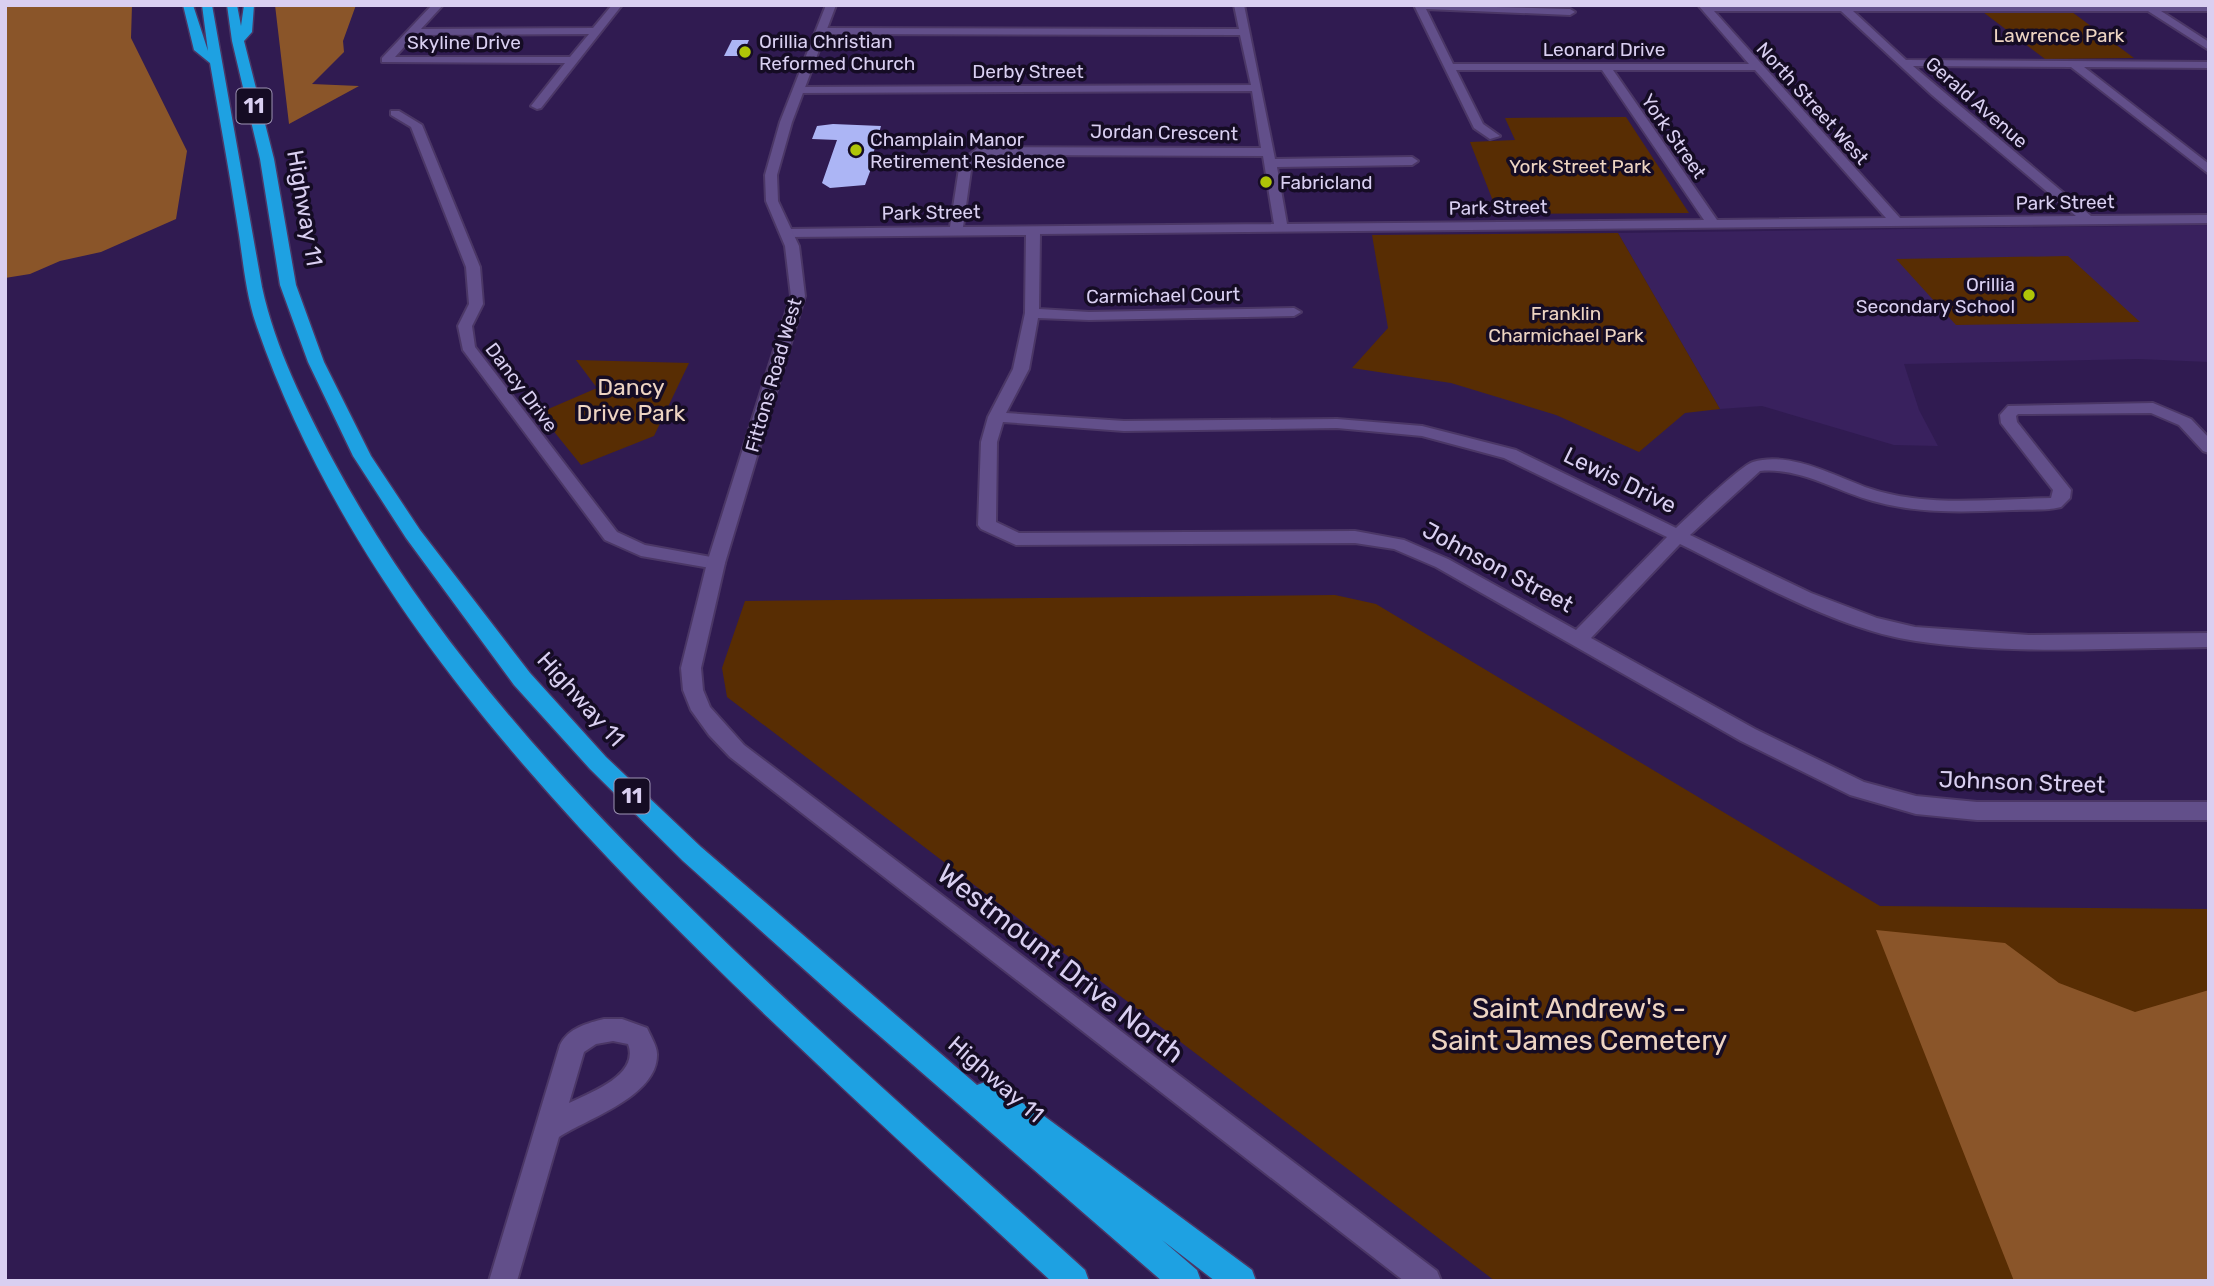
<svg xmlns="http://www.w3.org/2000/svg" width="2214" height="1286" font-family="Rubik,sans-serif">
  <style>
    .built { fill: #39215e }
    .green { fill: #582d03 }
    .forest { fill: #8a5529 }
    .building { fill: #acb5f5 }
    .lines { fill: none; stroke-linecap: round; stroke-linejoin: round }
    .minor-casing { stroke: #4b3766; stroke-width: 4 }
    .tertiary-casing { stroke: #4b3766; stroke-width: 4 }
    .motorway-casing { stroke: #4b3766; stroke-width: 3 }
    .minor { fill: #624f8a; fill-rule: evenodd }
    .tertiary { fill: #624f8a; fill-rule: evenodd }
    .motorway { fill: #1ea1e2; fill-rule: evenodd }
    .poi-dot { fill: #afc507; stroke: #150c24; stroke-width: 2.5 }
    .labels { text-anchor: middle; stroke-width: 7; stroke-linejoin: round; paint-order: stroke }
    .far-park-label { font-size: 19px; fill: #edd4c2; stroke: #150c24 }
    .far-poi-label { font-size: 19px; fill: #d9cff1; stroke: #150c24; text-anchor: start }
    .far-street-label { font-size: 19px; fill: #d9cff1; stroke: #150c24 }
    .shield { fill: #150c24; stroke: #9e94b4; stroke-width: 2 }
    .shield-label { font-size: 21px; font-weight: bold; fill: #d9cff1 }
    .street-label { font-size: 23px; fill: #d9cff1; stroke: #150c24 }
    .park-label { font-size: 23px; fill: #edd4c2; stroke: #150c24 }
    .near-street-label { font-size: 28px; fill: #d9cff1; stroke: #150c24 }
    .near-park-label { font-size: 28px; fill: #edd4c2; stroke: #150c24 }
  </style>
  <rect width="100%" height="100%" fill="#301b51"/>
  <polygon class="built" points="2209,225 2209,362 2138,359 1904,364 1919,410 1938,446 1894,445 1762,406 1720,409 1618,233"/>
  <g class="green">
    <polygon points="1983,12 2072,12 2134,58 2045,59"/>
    <polygon points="1626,117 1689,213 1498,214 1470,142 1515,140 1505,118"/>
    <polygon points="1618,233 1720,409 1685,413 1639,452 1556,415 1451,383 1352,368 1388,328 1372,235"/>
    <polygon points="2068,256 2140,322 1956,325 1896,259"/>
    <polygon points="576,360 689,363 654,436 581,465 539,413 597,388"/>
    <polygon points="1335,595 1376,604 1880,906 2209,909 2209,1281 1495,1281 727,697 722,668 745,601"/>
  </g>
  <g class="forest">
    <polygon points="5,5 132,5 131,38 187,151 176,219 101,252 60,261 30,274 5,278"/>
    <polygon points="275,5 356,5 343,41 344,52 312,84 359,86 289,124"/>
    <polygon points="1876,930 2005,943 2059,983 2135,1012 2209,990 2209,1281 2014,1281"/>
  </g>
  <g class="building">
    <polygon points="732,40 749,40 742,56 724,56"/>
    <polygon points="833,124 881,126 872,158 875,158 865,185 830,188 822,183 837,140 812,139 817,126"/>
  </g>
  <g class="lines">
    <defs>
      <g id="minor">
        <path d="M432,5H443L421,29L593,28L612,5H622L541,108L537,109L531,106L565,63L382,62V58ZM589,34L570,57H395L415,35Z"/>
        <path d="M1234,5H1244L1275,159L1412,157L1418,161L1412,165L1277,167L1287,224L1704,220L1602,70H1456L1483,124L1500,136L1490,139L1474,128L1414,5L1570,9L1575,12L1570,15L1426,9L1453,64H1749L1698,5H2209V11H2161L2209,42V50L2148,11H1853L1906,60L2209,62V68L2084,67L2209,164V174L2071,67L1913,66L2091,216L2209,215V223L1040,234L1039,309L1089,312L1294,308L1301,312L1294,316L1089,320L1038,318L1029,369L1006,413L1124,421L1337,419L1422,426L1516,450L1676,528C1689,516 1741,465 1753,462C1788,451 1833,475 1865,487C1924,508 1989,499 2051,498L2053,490L2001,423L2000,415L2008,406L2153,403L2191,419L2209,438V453L2203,451L2179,425L2151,413L2018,414L2016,416L2017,422L2071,490L2070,498L2061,507C2046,511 2028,509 2013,510C1966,512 1919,514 1873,501C1836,491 1800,467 1760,471L1690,535L1811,593L1877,618L1915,627L2029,635L2209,633V647C2112,648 2012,655 1916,641C1838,630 1751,579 1680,544L1591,638L1755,729L1864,782L1916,796L1977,802H2209V820H1977L1916,814L1850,795L1741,741L1436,567L1394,549L1355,543L1016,545L981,529L978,525L981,442L988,417L1013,369L1025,313L1026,235L788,237L781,233L788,229L950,227L960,162L979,147L1261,148L1252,91L799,93L793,90L799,87L1251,85L1240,35L822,34L817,31L822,28L1239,29ZM1714,11H1841L1932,95L2076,216L1900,218ZM1613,70H1755L1886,218L1717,220ZM982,155L1263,156L1274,224L963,227L972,163ZM1003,422L1124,431L1337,428L1422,436L1504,458L1667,537L1576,630L1448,559L1404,540L1355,531L1019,533L996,522L997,442Z"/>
        <polygon points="391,111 399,111 422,125 480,267 483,304 472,326 475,347 617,532 645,545 722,559 725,563 722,567 716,569 641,556 605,540 463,350 458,326 469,304 466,267 411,127 391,115"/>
        <path d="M604,1019H622L647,1028C650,1035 657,1046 657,1054C658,1096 588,1118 559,1137L517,1281H489L560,1045C568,1028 588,1023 604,1019ZM613,1041L628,1044C640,1075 591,1092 569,1103L584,1052L596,1044Z"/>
      </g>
      <polygon id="tertiary" points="826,5 836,5 792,122 777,175 778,201 799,246 805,296 725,563 701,668 703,690 710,707 744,745 1437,1271 1441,1281 1404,1281 730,757 709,735 691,710 683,690 681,668 707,563 791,296 785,246 766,201 765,175 780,122"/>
      <g id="motorway">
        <path d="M183,5H193L208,51L202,5H212L262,287C275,348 305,407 334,462C428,637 563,785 705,922C828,1042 958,1155 1085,1270L1089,1281H1051C959,1196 867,1112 777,1026C568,827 353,604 257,327C245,293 243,257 237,222C229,169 219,116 210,63L194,50Z"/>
        <polygon points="227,5 237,5 241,26 244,5 254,5 252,32 244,41 274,159 296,285 324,362 371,456 420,530 530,673 606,757 701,847 977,1085 985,1082 1040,1113 1252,1270 1256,1281 1215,1281 1162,1240 1197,1270 1201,1281 1162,1281 844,1005 683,861 590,769 514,685 406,538 353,456 308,362 280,285 260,159 232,41"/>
      </g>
    </defs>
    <use href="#minor" class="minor-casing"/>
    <use href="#tertiary" class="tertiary-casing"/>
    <use href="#motorway" class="motorway-casing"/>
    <use href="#minor" class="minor"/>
    <use href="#tertiary" class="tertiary"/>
    <use href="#motorway" class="motorway"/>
  </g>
  <g class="poi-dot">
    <circle cx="745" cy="52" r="7"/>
    <circle cx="856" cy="150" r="7"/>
    <circle cx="1266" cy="182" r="7"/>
    <circle cx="2029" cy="295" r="7"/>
  </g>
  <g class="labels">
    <g class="far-park-label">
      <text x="2059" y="42">Lawrence Park</text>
      <text x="1580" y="173">York Street Park</text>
      <text x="1566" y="320">Franklin<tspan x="1566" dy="22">Charmichael Park</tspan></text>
    </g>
    <g class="far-poi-label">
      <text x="759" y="48">Orillia Christian<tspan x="759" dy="22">Reformed Church</tspan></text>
      <text x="870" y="146">Champlain Manor<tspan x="870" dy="22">Retirement Residence</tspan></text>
      <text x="1280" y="189">Fabricland</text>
      <text x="2015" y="291" text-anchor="end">Orillia<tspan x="2015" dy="22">Secondary School</tspan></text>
    </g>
    <g class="far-street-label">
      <text x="464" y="49">Skyline Drive</text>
      <text x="1604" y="56">Leonard Drive</text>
      <text x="1028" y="78">Derby Street</text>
      <text transform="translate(1977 102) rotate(41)" y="7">Gerald Avenue</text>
      <text transform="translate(1813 103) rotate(48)" y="7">North Street West</text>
      <text transform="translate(1164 132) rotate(1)" y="7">Jordan Crescent</text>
      <text transform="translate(1674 136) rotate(55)" y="7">York Street</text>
      <text transform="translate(2065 202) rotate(-1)" y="7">Park Street</text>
      <text transform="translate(1498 207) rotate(-1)" y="7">Park Street</text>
      <text transform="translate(931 212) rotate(-1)" y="7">Park Street</text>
      <text transform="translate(1163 295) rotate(-1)" y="7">Carmichael Court</text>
      <text transform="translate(773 375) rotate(-74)" y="7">Fittons Road West</text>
      <text transform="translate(522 387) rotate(53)" y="7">Dancy Drive</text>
    </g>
    <g class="shield">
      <rect x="236.5" y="88.5" width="35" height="35" rx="5"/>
      <rect x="614.5" y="778.5" width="35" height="35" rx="5"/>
    </g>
    <g class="shield-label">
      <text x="254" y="113">11</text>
      <text x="632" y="803">11</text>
    </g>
    <g class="street-label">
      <text transform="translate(305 208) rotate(80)" y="8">Highway 11</text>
      <text transform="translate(1620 480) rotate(26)" y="8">Lewis Drive</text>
      <text transform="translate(1498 567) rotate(28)" y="8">Johnson Street</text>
      <text transform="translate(581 699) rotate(48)" y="8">Highway 11</text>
      <text transform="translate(2022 782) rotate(2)" y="8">Johnson Street</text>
      <text transform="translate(996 1079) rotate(41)" y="8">Highway 11</text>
    </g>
    <g class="park-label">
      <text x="631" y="395">Dancy<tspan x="631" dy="26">Drive Park</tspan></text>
    </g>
    <g class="near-street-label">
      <text transform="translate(1061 963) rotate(38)" y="10">Westmount Drive North</text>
    </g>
    <g class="near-park-label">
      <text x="1579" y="1018">Saint Andrew's -<tspan x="1579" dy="32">Saint James Cemetery</tspan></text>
    </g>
  </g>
  <rect width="2214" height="1286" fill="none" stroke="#d9cff1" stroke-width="14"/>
</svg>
